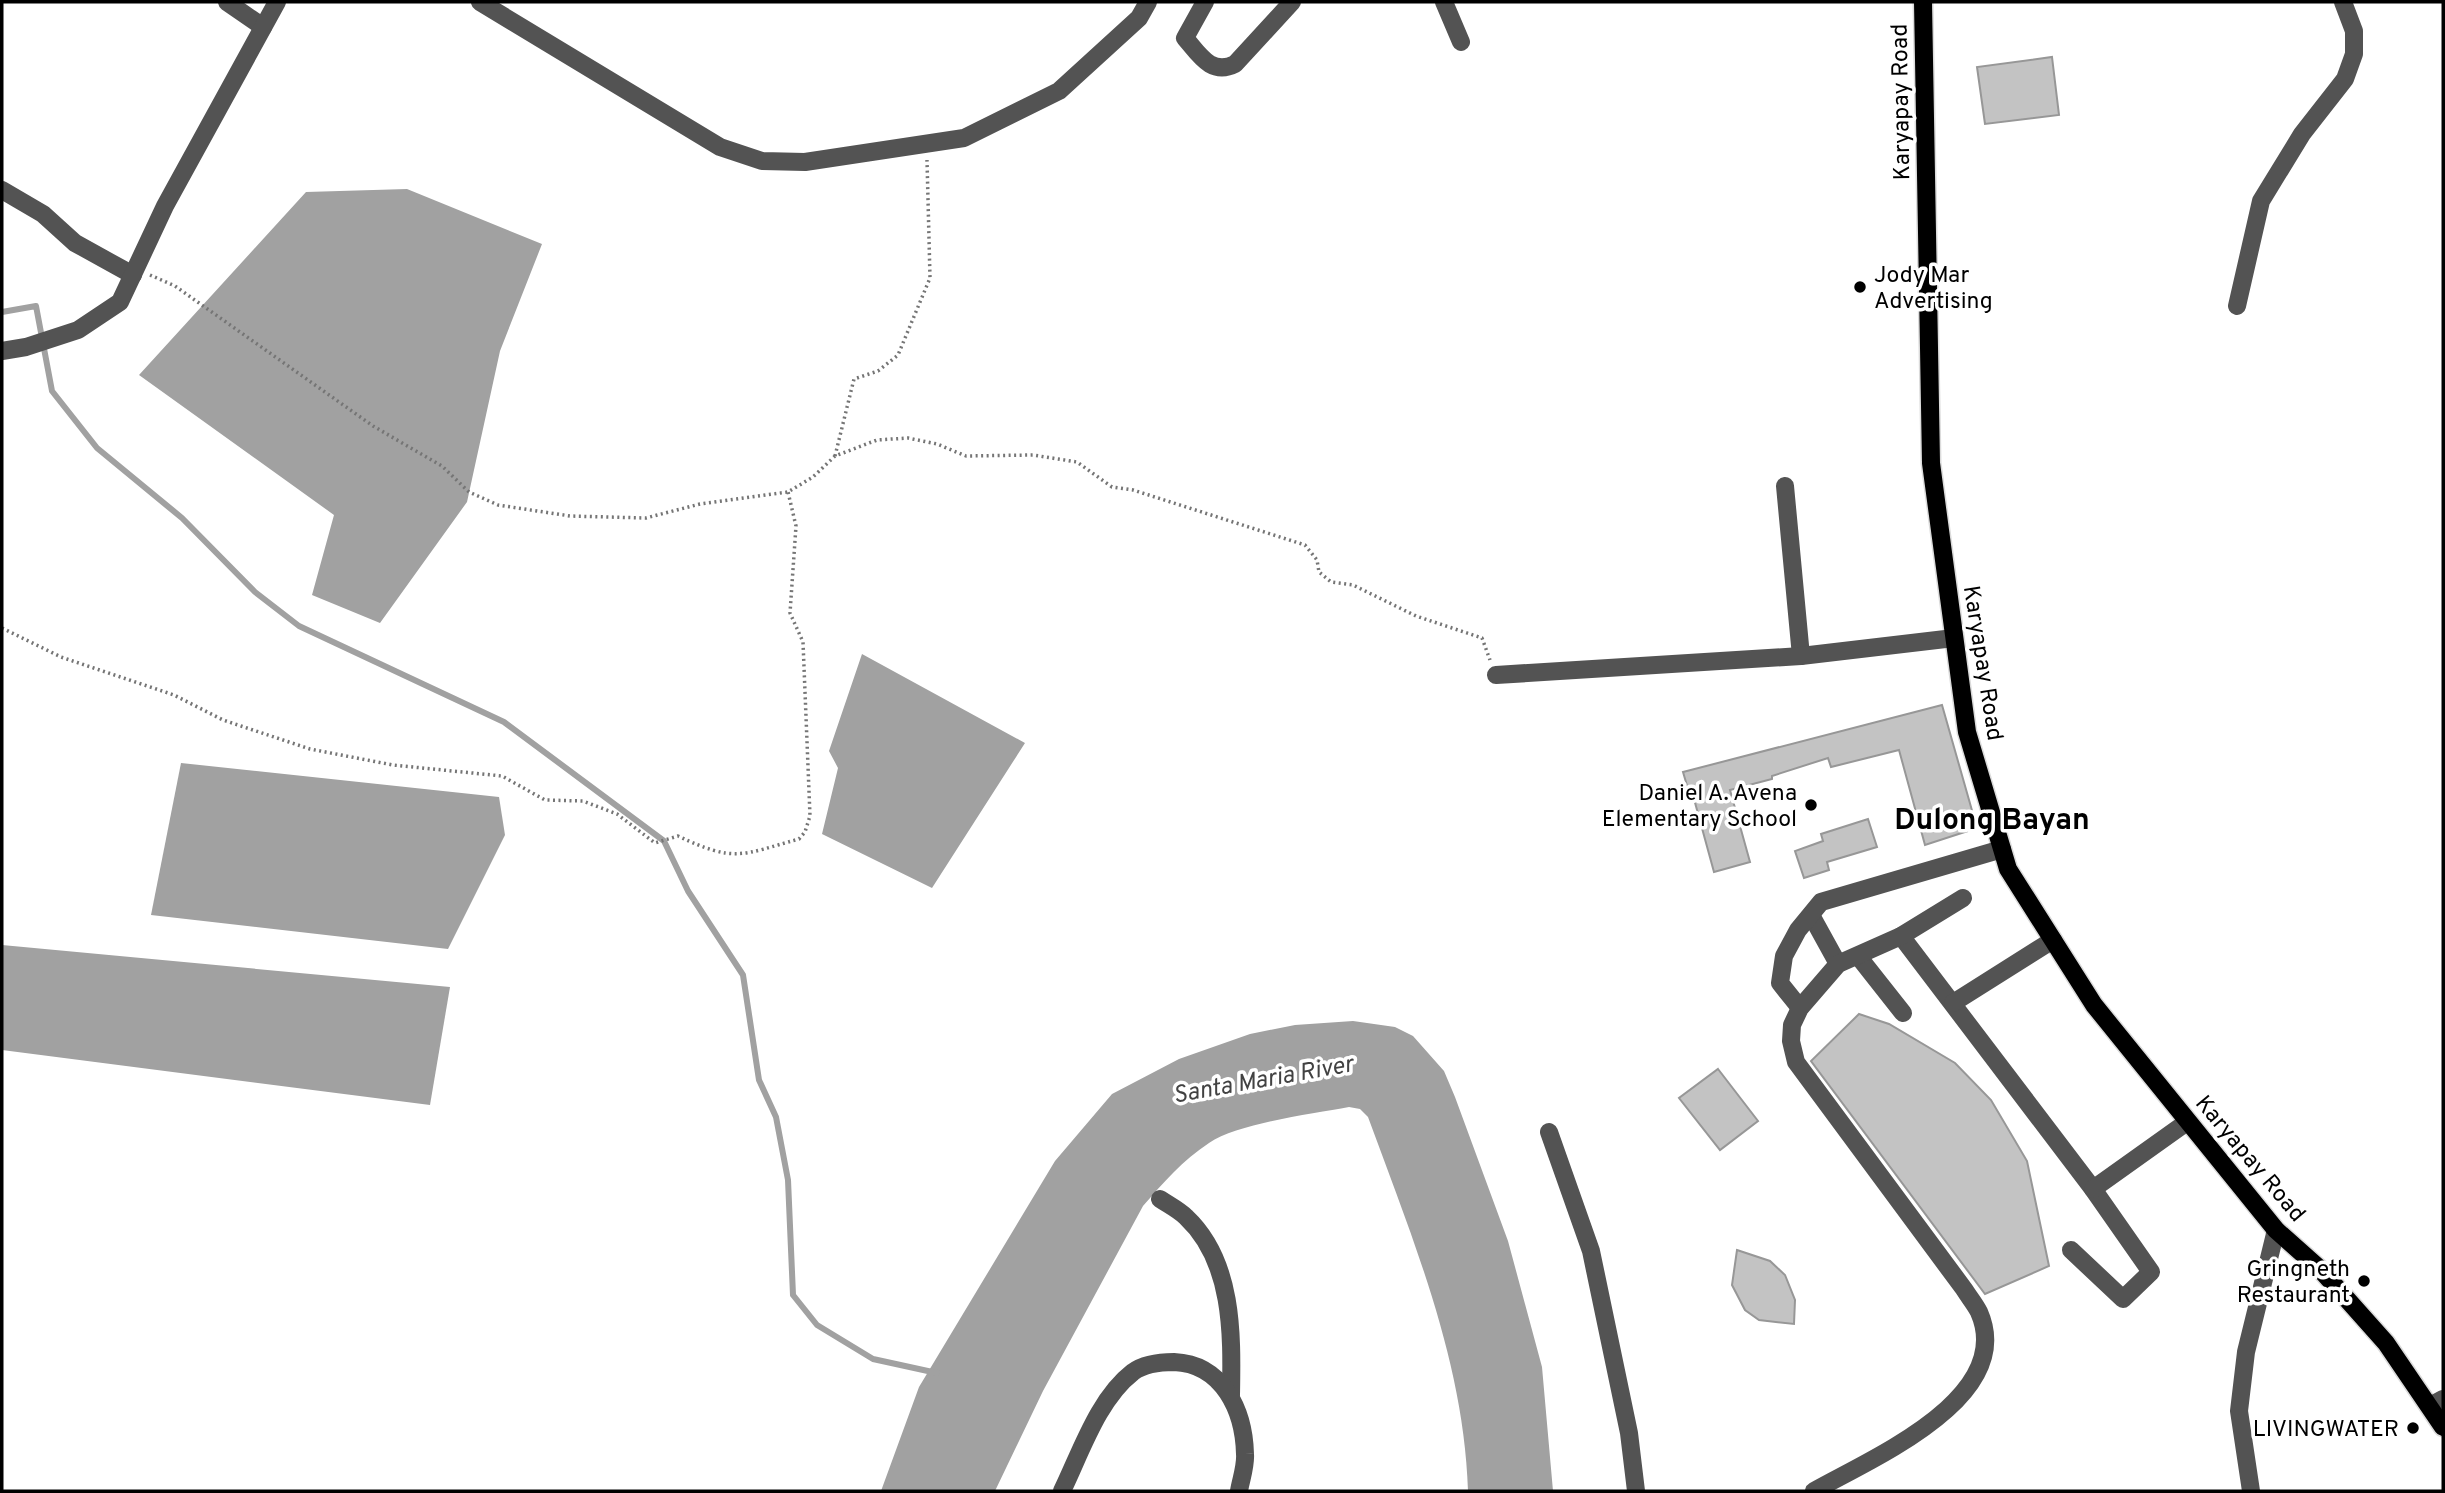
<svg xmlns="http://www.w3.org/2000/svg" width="2445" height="1493" font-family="Overpass,sans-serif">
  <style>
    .water { fill: #a1a1a1 }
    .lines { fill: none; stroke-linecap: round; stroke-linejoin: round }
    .stream { stroke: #a1a1a1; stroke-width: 6 }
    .building { fill: #c3c3c3; stroke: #979797; stroke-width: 2 }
    .major-casing { stroke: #dbdbdb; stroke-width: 21 }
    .path { stroke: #757575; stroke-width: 3.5; stroke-dasharray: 2 3.5; stroke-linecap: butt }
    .minor { stroke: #535353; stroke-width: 18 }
    .major { stroke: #000; stroke-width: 18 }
    .poi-dot { fill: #000; stroke: #fff; stroke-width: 2.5 }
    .labels { text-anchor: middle; stroke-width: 7; stroke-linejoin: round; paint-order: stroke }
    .street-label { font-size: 23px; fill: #000; stroke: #fff }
    .poi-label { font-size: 23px; fill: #000; stroke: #fff; text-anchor: end }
    .water-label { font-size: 24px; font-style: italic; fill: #424242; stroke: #fff }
    .district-label { font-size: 30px; font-weight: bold; fill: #000; stroke: #fff }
  </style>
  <rect width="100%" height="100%" fill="#fff"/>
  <g class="water">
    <polygon points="407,189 542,244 500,351 467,502 380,623 312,595 334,515 139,375 306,192"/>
    <polygon points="862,654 1025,743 932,888 822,834 838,768 829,751"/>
    <polygon points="181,763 499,797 505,835 448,949 151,915"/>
    <polygon points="2,945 450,987 430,1105 2,1050"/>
    <path d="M1353,1021L1395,1027L1413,1036L1444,1071L1455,1097L1508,1241L1542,1367L1553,1491H1468C1464,1361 1412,1237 1368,1117L1360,1109L1349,1107C1312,1114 1238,1123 1209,1143C1183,1160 1163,1183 1143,1206L1043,1391L995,1491H881L919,1387L1055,1161L1112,1094L1179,1059L1250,1034L1295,1025Z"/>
  </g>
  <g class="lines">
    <polyline class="stream" points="2,312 36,306 52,391 97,448 182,518 255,592 299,626 504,722 664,841 688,891 743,975 759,1080 776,1117 788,1180 793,1295 817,1325 873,1359 937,1373"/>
  </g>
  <g class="building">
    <polygon points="2052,57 2059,115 1985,124 1977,67"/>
    <polygon points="1942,705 1977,828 1925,845 1899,750 1831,767 1828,758 1772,776 1772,779 1730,790 1750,862 1714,872 1691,788 1688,789 1683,772"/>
    <polygon points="1868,819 1877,847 1827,862 1829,870 1804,878 1795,851 1823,841 1821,834"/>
    <polygon points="1859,1014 1889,1024 1955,1063 1991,1100 2027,1161 2049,1266 1985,1294 1811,1061"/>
    <polygon points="1718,1069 1758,1121 1720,1150 1679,1098"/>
    <polygon points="1737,1250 1770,1261 1785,1275 1795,1300 1794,1324 1759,1320 1745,1310 1732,1285"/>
  </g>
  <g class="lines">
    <defs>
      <polyline id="major" points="1923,2 1931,463 1967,732 2008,869 2094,1005 2276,1230 2321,1270 2386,1343 2443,1427"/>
    </defs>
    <use href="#major" class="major-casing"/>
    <g class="path">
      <polyline points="150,275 175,286 373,426 442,466 469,492 498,505 570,516 646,518 700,504 788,492 813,477 835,456 877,440 908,438 937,444 966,456 1033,455 1077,462 1112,487 1133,490 1305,545 1317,560 1319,572 1331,582 1353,585 1416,616 1482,638 1490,660"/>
      <polyline points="835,456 854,379 878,371 898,355 930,278 927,160"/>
      <path d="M2,628L61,657L174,695L223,720L310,749L393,765L502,776L545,800L583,801L617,814L655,843L678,836C735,863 741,855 799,839L805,832L810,816L803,642L790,613L796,526L788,492"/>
    </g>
    <g class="minor">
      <polyline points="227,2 263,27"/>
      <polyline points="480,2 720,147 762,161 805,162 964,138 1059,91 1139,18 1148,2"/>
      <path d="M1205,2L1185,38C1199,54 1211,76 1235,64L1292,2"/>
      <polyline points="1444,2 1461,42"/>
      <polyline points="2,190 43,214 75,243 133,275"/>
      <polyline points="2237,306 2261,201 2302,134 2345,79 2354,54 2354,31 2343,2"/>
      <polyline points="2,351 26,347 78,330 120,302 165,206 277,2"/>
      <polyline points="1785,486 1801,656"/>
      <polyline points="1496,675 1801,656 1954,638"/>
      <polyline points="1811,915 1838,964"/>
      <polyline points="1901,936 2093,1189 2151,1272 2123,1299 2071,1250"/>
      <polyline points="1858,956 1903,1013"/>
      <polyline points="1953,1003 2053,940"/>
      <polyline points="1800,1008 1780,983 1784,956 1798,930 1821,902 2002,849"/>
      <polyline points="1549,1132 1591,1251 1629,1433 1636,1491"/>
      <polyline points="2093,1189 2187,1122"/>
      <path d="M1160,1199C1169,1205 1179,1210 1186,1217C1234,1262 1232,1336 1231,1395"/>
      <polyline points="2430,1406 2443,1399"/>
      <path d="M1062,1491C1081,1452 1098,1399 1133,1372C1144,1364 1162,1362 1174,1362C1223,1364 1244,1411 1245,1454C1246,1466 1241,1479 1239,1491"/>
      <path d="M1814,1491C1870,1459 2017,1398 1979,1312C1975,1304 1969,1297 1964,1289L1796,1062L1791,1041L1792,1025L1800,1008L1838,964L1901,936L1963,898"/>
      <polyline points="2251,1491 2239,1411 2246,1352 2276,1230"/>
    </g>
    <use href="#major" class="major"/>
  </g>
  <g class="poi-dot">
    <circle cx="1860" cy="287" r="7"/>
    <circle cx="1811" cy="805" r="7"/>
    <circle cx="2364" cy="1281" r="7"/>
    <circle cx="2413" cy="1428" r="7"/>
  </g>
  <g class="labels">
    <g class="street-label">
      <text transform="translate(1900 102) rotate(-91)" y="8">Karyapay Road</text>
      <text transform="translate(1984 663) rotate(81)" y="8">Karyapay Road</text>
      <text transform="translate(2251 1158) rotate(50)" y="8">Karyapay Road</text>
    </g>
    <g class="poi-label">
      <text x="1874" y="282" text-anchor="start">Jody Mar<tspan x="1874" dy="26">Advertising</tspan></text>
      <text x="1797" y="800">Daniel A. Avena<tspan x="1797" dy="26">Elementary School</tspan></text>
      <text x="2350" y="1276">Gringneth<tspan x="2350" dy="26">Restaurant</tspan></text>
      <text x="2399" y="1436">LIVINGWATER</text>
    </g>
    <g class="water-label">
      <text transform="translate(1263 1079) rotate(-10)" y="8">Santa Maria River</text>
    </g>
    <g class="district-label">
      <text x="1992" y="829">Dulong Bayan</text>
    </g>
  </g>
  <rect width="2445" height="1493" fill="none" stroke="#000000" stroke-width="7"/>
</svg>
